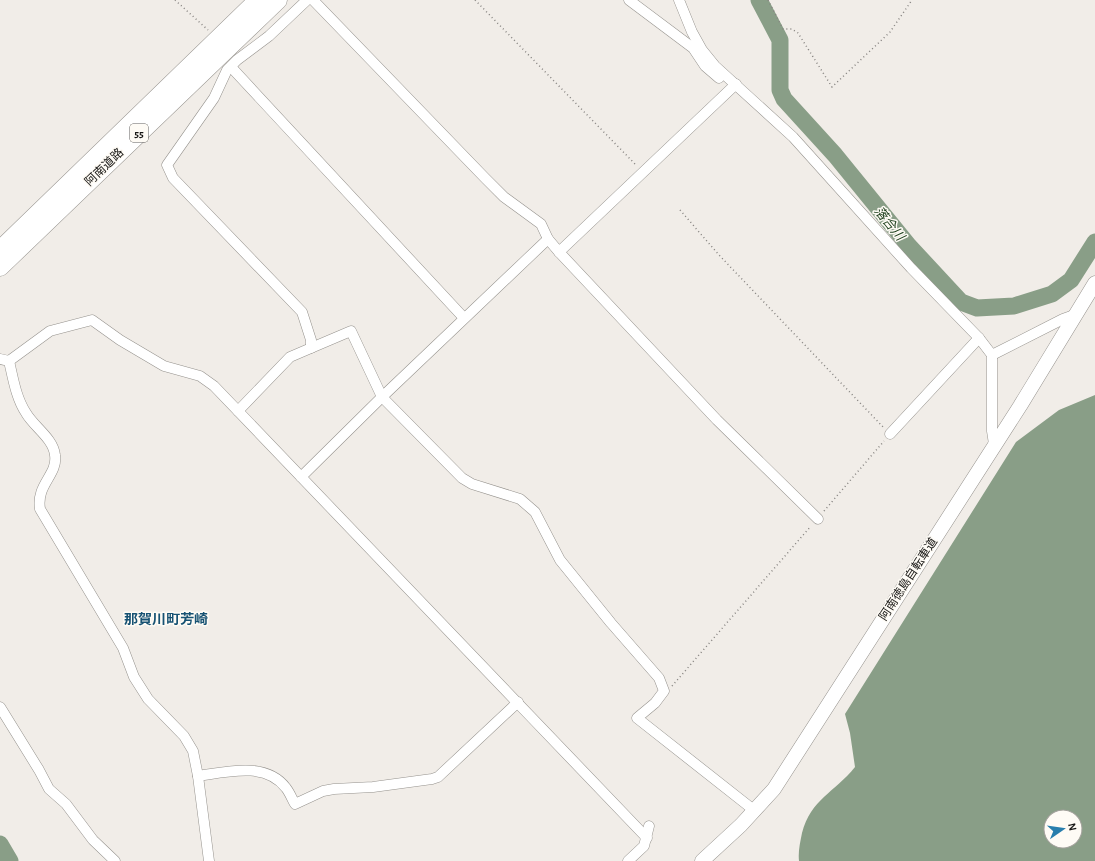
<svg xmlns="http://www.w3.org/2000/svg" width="1095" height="861" font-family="'Alegreya Sans','Noto Sans JP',sans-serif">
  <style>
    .water { fill: #899e87; fill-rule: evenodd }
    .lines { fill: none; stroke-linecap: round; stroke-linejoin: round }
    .river { stroke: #899e87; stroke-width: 17 }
    .street-casing { stroke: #95928d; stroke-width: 11 }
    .secondary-casing { stroke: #95928d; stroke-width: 15 }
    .highway-casing { stroke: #95928d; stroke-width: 19 }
    .path { stroke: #878481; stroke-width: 1.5; stroke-dasharray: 1 3; stroke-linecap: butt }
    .street { stroke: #fff; stroke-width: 10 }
    .secondary { stroke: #fff; stroke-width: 14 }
    .highway { stroke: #fff; stroke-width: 18 }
    .labels { text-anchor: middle; stroke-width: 3; stroke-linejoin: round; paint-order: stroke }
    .shield { fill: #fefbf5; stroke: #5d5b58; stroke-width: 1 }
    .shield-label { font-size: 11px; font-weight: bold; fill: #181715 }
    .street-label { font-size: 12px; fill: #181715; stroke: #fefbf5 }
    .water-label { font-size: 13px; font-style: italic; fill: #1f411e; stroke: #fefbf5 }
    .quarter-label { font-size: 14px; font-weight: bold; fill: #175273; stroke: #fefbf5 }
  </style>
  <rect width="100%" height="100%" fill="#f1ede8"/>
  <path class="water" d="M1095,395V861H799C798,852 800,843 802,833C811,799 834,793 855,767L850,733L845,714L1016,442L1059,410ZM1051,817H1075V841H1051Z"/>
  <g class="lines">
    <g class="river">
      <polyline points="759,0 780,40 780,90 784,99 835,155 909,246 961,302 977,308 1014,306 1052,294 1071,280 1095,242"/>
      <polyline points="0,844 10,861"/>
    </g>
    <defs>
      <g id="street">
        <polyline points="313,0 485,178 504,197 541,224 548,239 559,252 717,420 818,519"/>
        <polyline points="629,0 693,48 705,66 719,78"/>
        <polyline points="679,0 692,32 702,50 715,66 793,137 911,268 979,338 992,355 992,431 994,444"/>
        <polyline points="231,67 464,318"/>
        <polyline points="559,252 736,84"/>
        <polyline points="311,348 351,331 382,397 462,478 472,484 520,499 535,512 560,560 611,623 659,678 664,691 655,703 637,718 755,811"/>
        <polyline points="992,355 1063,319 1077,314"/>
        <polyline points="0,359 9,361 50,331 92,320 120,340 164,366 200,376 214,386 647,838"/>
        <path d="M9,361C13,378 16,398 26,413C34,427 53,438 55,455C58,475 36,484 40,509L123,648L134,677L148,699L184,736L193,751L198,776L209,861"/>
        <polyline points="238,411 290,357 311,348 311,340 302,312 173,178 167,165 214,98 227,70 237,60 269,36 307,0"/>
        <polyline points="890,434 979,338"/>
        <polyline points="301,477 382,397 548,239"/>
        <polyline points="0,707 39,770 49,789 66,804 93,840 115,861"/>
        <path d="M198,776C226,772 266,761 286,788C290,793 292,799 295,804L323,791L334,789L373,787L432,779L438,777L518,702"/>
        <polyline points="628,861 644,846 649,826"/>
      </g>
      <polyline id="secondary" points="702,861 741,825 774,789 1020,406 1095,283"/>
      <g id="highway">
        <polyline points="0,250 258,0"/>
        <polyline points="0,267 278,0"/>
      </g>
    </defs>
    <use href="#street" class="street-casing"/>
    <use href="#secondary" class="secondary-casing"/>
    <use href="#highway" class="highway-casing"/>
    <g class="path">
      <polyline points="175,0 208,30"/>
      <polyline points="475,0 636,165"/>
      <polyline points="768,0 783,29 792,29 798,33 832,87 890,32 912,0"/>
      <polyline points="680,210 719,255 884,428"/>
      <polyline points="824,511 884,441"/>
      <polyline points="672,686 811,526"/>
    </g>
    <use href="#street" class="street"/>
    <use href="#secondary" class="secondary"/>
    <use href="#highway" class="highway"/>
  </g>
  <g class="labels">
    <rect class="shield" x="130" y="124" width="18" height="18" rx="3"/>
    <g class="shield-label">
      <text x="139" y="137">55</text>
    </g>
    <g class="street-label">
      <text transform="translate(104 167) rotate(-44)" y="4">阿南道路</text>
      <text transform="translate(908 579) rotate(-57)" y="4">阿南徳島自転車道</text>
    </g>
    <g class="water-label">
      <text transform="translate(890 223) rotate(51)" y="5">落合川</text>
    </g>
    <g class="quarter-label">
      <text x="166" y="624">那賀川町芳崎</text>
    </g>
  </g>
  <g transform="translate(1063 829) rotate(77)"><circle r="19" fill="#fefbf5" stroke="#a2a09b"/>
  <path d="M0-3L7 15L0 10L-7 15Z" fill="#287ead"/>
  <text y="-6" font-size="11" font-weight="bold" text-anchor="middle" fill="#181715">N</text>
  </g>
</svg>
